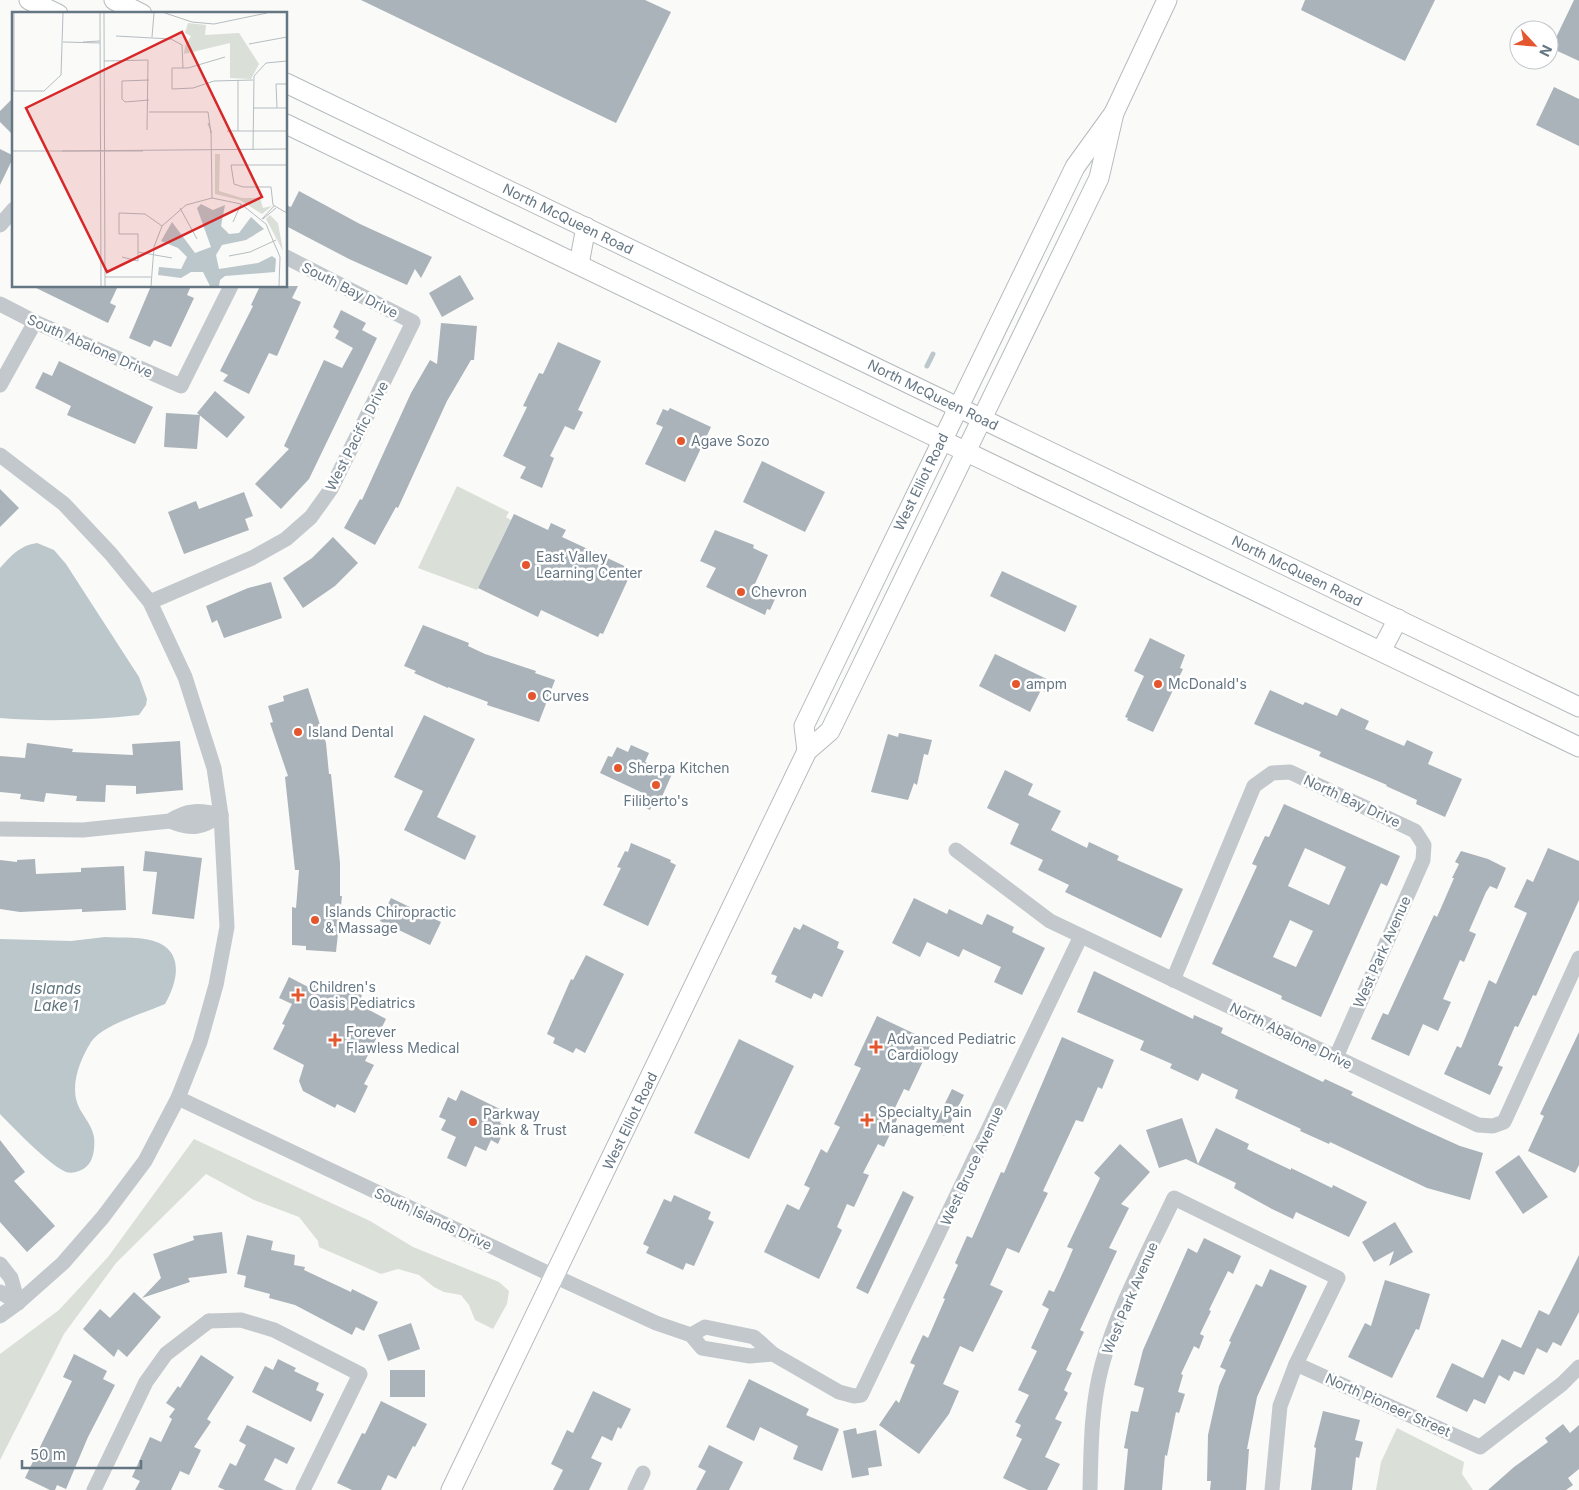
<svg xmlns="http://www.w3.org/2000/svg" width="1579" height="1490" font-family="Inter,sans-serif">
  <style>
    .green { fill: #dadfd7 }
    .water { fill: #bbc7cb }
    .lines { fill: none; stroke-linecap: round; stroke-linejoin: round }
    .stream { stroke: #bbc7cb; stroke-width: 5 }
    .building { fill: #aab3b9; fill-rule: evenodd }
    .major-casing { stroke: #b5babe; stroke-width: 21 }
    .minor { stroke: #c3c8cc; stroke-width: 15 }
    .major { stroke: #fff; stroke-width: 19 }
    .poi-dot { fill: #e4572e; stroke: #fff; stroke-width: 2 }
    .labels { text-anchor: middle; stroke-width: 5; stroke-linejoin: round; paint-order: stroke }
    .street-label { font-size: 14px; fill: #657683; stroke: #fff }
    .poi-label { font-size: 14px; fill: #657683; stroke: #fff; text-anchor: start }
    .water-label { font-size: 15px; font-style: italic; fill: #60757c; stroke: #fff }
    .inset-road { fill: none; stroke: #b5bdc2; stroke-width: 1 }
    .view { fill: #d62828; fill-opacity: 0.15; stroke: #d62828; stroke-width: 2.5 }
    .inset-edge { fill: none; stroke: #657683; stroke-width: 2.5 }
  </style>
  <rect width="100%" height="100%" fill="#fafaf8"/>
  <g class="green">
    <polygon points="457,486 509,512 506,517 511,520 477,590 418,568"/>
    <polygon points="194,1139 370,1221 413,1247 499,1282 509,1291 507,1304 493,1329 475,1320 469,1305 461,1295 444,1292 434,1287 419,1275 398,1269 381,1274 319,1247 318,1241 299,1217 254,1200 206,1174 116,1263 64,1334 0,1460 0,1354 59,1310 108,1257"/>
    <polygon points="1397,1428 1464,1462 1462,1474 1473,1490 1376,1490 1381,1462"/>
  </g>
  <g class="water">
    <path d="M37,543L54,550L66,564L139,677L147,699L146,705L139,715C92,720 47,722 0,718V568C11,556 20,545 37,543Z"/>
    <path d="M105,937C121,938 144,936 159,943C185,955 176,985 165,1004C145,1013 102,1025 91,1042C81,1058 72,1080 76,1099C79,1113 92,1123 94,1137C95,1146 94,1160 87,1166C82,1171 73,1174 66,1172C49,1165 14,1128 0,1114V939L71,941Z"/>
  </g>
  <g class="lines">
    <polyline class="stream" points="927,366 933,354"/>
  </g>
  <g class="building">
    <polygon points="361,0 645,0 671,12 616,123"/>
    <polygon points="1305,0 1435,0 1405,61 1301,10"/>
    <polygon points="1574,0 1579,0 1579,61 1551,48"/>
    <polygon points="1554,87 1579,99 1579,146 1536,125"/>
    <polygon points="14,97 14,136 0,122 0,111"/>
    <polygon points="0,149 14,156 0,185"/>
    <polygon points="299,191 360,224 432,257 421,278 415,269 407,285 349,259 286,226 286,205 291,207"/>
    <polygon points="460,275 474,299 442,317 429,293"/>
    <polygon points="32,286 118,286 110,303 116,306 108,323"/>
    <polygon points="151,286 191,286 187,295 194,298 171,347 154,340 150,347 129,338"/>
    <polygon points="260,286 298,286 292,298 301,302 277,356 269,353 249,394 223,381 228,375 220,371 253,306 251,305"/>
    <polygon points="341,310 366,323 362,330 377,338 309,479 281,509 255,484 289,449 284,446 324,360 342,368 353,348 335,338 339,331 333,327"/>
    <polygon points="441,323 477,326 474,360 471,360 447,401 398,508 396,507 375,545 344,528 360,499 362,500 411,393 430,360 437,364"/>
    <polygon points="558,342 601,361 578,410 583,412 574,430 565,426 550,456 554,458 542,488 520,478 526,467 503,456 527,407 523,406 539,373 543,374"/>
    <polygon points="59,361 153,407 135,444 67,415 71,406 35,388 43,372 52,376"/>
    <polygon points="215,391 245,417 227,438 197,413"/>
    <polygon points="670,408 711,427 685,482 645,464 663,427 656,424 663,409 668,411"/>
    <polygon points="166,413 200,415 197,449 164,447"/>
    <polygon points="762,461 825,492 805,532 743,502"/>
    <polygon points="0,489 19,508 0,527"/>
    <polygon points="244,492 253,516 245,519 249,530 184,554 168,512 196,501 199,509"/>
    <polygon points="514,514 548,530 551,523 566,530 562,537 631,569 628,574 630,575 603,634 600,633 598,637 541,610 538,617 478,588"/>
    <polygon points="715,530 754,545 753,548 768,555 754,586 776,597 770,610 767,609 765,615 706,587 716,568 700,561"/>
    <polygon points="333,537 358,563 335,586 303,608 283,578 312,558"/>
    <polygon points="1002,571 1077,606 1065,632 990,596"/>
    <polygon points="271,582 282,618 224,638 217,620 212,623 206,606 248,588"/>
    <polygon points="423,625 469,643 468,646 485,654 536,671 535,673 555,680 539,722 487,705 488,702 448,687 448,688 414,673 416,671 404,666"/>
    <polygon points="1150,638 1185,655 1180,668 1183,669 1153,732 1127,720 1128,718 1125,717 1144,676 1134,671"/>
    <polygon points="995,654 1053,682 1048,694 1041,690 1030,712 979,686"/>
    <polygon points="308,688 326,743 329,774 331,774 340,863 340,896 342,896 336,952 306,950 306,946 292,945 292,907 296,908 299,870 295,870 285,777 288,776 270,723 273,722 268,706 284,701 283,696"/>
    <polygon points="1270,690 1303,705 1305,702 1337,716 1341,708 1369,721 1365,729 1404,746 1407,740 1433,752 1428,764 1462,779 1445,817 1416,804 1417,800 1386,786 1387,785 1319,756 1321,752 1254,724"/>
    <polygon points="424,715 475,739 437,817 476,836 465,860 404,830 423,791 394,777"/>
    <polygon points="899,733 932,740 928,755 924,754 917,785 914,783 908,800 871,792 888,734 898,737"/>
    <polygon points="180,741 183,790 136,794 136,786 106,785 105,802 76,801 77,796 46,793 44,802 20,799 21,794 0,792 0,756 25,758 27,743 73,749 72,752 133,755 132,744"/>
    <polygon points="631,745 649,753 645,762 672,774 660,801 655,799 650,810 638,804 643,793 600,773 608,756 612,757 617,747 628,752"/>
    <polygon points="1005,770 1033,784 1028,795 1061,811 1051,830 1087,848 1089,842 1119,856 1117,860 1183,889 1161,938 1065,892 1069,885 1038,870 1043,860 1010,844 1019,824 987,808"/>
    <path d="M1284,804L1400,856L1387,886L1381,883L1321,1017L1281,999L1282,996L1212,964L1257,866L1252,864L1265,836L1269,837ZM1305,848L1346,867L1329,905L1288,886ZM1290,920L1313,931L1296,967L1273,957Z"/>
    <polygon points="631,843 671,860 670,862 676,865 648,926 603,905 621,868 617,867 625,851 628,852"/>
    <polygon points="1548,848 1579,861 1579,900 1536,996 1533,995 1518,1027 1515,1026 1498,1065 1503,1067 1490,1095 1444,1074 1457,1046 1461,1048 1489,980 1496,984 1527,913 1514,907 1527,879 1533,882"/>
    <polygon points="145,851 202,858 194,919 152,914 157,872 143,871"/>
    <polygon points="1461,851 1488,859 1506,868 1497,889 1490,886 1486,892 1469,931 1476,934 1464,962 1460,960 1443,999 1451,1002 1438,1031 1423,1024 1409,1056 1371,1039 1383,1013 1388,1015 1434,915 1437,917 1454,878 1452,878 1459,864 1455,862"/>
    <polygon points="35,859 36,874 81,872 81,868 124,866 126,910 82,912 82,909 20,912 0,909 0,860 17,862 17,860"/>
    <polygon points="391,898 441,922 430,945 380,921"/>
    <polygon points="914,898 947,914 949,909 982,925 987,914 1014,927 1012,932 1045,948 1022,995 994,982 1001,967 963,949 959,957 927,942 920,957 892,943"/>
    <polygon points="803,924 839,942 837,948 844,951 822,997 814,993 811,999 775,982 777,976 771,974 794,927 800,930"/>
    <polygon points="586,955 624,974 585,1053 576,1048 573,1053 553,1043 555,1038 547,1034 571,979 573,980"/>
    <polygon points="1094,971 1193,1019 1194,1015 1223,1028 1221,1033 1323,1082 1325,1079 1353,1092 1351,1095 1418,1127 1460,1146 1483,1153 1470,1200 1427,1188 1330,1142 1329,1144 1300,1131 1301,1129 1235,1098 1238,1090 1202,1073 1198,1081 1170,1068 1172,1064 1140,1050 1144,1041 1077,1012"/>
    <polygon points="289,977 312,989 315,984 336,995 341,984 362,995 358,1004 386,1019 365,1061 374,1065 364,1084 368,1086 355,1113 337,1104 335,1108 303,1091 299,1081 304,1065 273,1049 285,1025 282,1024 292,1004 279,998"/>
    <polygon points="877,1016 932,1042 909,1091 904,1089 893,1112 899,1115 884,1147 878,1144 863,1173 869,1175 854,1207 847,1204 837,1227 842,1230 819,1279 764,1252 787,1204 799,1210 810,1188 804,1185 821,1149 827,1153 840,1127 834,1124 861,1068 854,1065"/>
    <polygon points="1579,1032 1579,1165 1575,1173 1528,1151 1544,1116 1540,1114"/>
    <polygon points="1062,1037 1114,1060 1102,1089 1098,1087 1083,1122 1076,1120 1043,1191 1048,1193 1019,1253 1007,1248 990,1285 1003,1291 973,1352 960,1346 943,1384 959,1391 949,1414 919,1454 879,1425 896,1400 899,1403 915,1365 910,1363 923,1335 928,1338 945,1299 943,1298 958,1265 955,1263 967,1236 972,1238 1001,1172 1004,1173"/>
    <polygon points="739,1039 794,1066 749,1159 694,1133"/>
    <polygon points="952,1089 964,1095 944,1136 932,1130"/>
    <polygon points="461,1090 506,1112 500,1123 506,1126 498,1144 491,1140 486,1151 475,1146 466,1167 447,1158 456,1137 441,1130 446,1120 439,1117 448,1097 456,1101"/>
    <polygon points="1182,1118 1198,1164 1216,1128 1249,1144 1247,1149 1291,1170 1291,1168 1332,1188 1333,1185 1367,1202 1349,1237 1296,1212 1293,1219 1272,1209 1234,1188 1236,1183 1186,1159 1159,1168 1146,1130"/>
    <polygon points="0,1140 25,1172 14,1181 55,1226 27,1252 0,1222"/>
    <polygon points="1120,1144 1150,1172 1121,1204 1129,1208 1109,1248 1117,1251 1080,1330 1084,1332 1066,1370 1072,1373 1064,1390 1068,1393 1055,1419 1062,1422 1045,1457 1060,1464 1047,1490 1028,1490 1003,1478 1022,1439 1016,1436 1021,1425 1015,1422 1029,1395 1018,1390 1037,1351 1031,1348 1049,1309 1042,1305 1049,1290 1054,1292 1065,1268 1073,1249 1067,1247 1100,1178 1094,1173"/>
    <polygon points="1519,1155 1548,1197 1523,1214 1495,1172"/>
    <polygon points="903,1191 914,1197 868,1294 856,1288"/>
    <polygon points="674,1195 711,1212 708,1219 714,1222 694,1266 686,1263 683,1270 646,1253 649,1247 643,1244 664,1199 671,1202"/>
    <polygon points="1395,1222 1413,1252 1389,1266 1394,1251 1374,1262 1362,1242"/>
    <polygon points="222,1232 227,1273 188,1278 190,1282 142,1298 161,1278 153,1254 194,1240 193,1236"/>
    <polygon points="247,1235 273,1241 271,1250 295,1255 294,1265 305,1267 304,1270 351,1292 352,1289 378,1302 364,1331 356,1327 352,1335 295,1305 269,1298 270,1294 244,1287 246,1276 237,1274"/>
    <polygon points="1204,1238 1241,1256 1233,1274 1228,1271 1209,1310 1211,1311 1200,1334 1204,1336 1199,1349 1194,1346 1181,1374 1183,1375 1178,1392 1185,1394 1179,1413 1176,1412 1167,1456 1165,1455 1162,1490 1124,1490 1128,1449 1124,1448 1131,1411 1138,1412 1144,1388 1134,1385 1143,1350 1188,1248 1197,1253"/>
    <polygon points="1579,1255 1579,1312 1561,1346 1553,1342 1547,1353 1537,1348 1524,1375 1514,1371 1509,1381 1499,1375 1485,1404 1474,1399 1467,1412 1436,1397 1452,1363 1483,1378 1502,1339 1521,1348 1539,1310 1549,1315"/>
    <polygon points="1270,1269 1307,1286 1257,1397 1247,1449 1249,1449 1246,1490 1210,1490 1211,1481 1207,1481 1208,1435 1219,1386 1226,1370 1220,1367 1231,1342 1229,1341 1246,1305 1256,1284 1262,1287"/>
    <polygon points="1385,1280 1430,1294 1419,1330 1416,1329 1392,1378 1348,1357 1365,1323 1371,1326"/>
    <polygon points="134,1292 161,1317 127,1357 118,1349 114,1357 83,1329 100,1309 110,1318"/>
    <polygon points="411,1323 420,1349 388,1361 378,1335"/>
    <polygon points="74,1354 107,1371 103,1379 115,1385 88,1437 66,1489 57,1485 55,1490 50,1490 25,1478 72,1381 63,1377"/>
    <polygon points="201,1355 234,1377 207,1419 211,1422 194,1447 201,1450 189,1475 180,1471 171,1490 135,1490 140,1481 132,1477 150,1437 161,1442 172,1419 169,1417 175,1409 166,1403 178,1386 180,1388"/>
    <polygon points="278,1359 296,1368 294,1371 319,1383 316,1390 324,1394 311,1422 252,1392 265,1366 273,1370"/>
    <rect x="390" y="1370" width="35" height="27"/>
    <polygon points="749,1379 809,1409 806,1415 839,1429 822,1471 793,1459 798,1446 760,1427 754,1441 726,1427"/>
    <polygon points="593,1391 631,1409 621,1429 618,1427 612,1441 602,1436 591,1458 602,1463 589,1490 553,1490 563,1470 551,1464 567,1430 573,1433"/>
    <polygon points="381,1401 427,1424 415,1447 413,1446 396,1479 388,1475 381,1490 352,1490 337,1483 362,1433 365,1434"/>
    <polygon points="1323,1411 1360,1420 1355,1440 1363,1442 1359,1458 1356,1457 1352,1490 1311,1490 1316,1448 1314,1447"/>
    <polygon points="1563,1424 1570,1433 1579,1425 1579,1469 1568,1478 1573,1485 1566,1490 1488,1490 1514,1467 1548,1442 1545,1438"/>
    <polygon points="247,1425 295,1448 287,1464 275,1458 264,1480 284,1490 225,1490 218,1487 230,1463 236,1466 246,1445 239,1441"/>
    <polygon points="856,1428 857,1434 876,1430 882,1466 868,1468 869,1475 852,1478 843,1431"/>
    <polygon points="709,1445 743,1462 729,1490 696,1490 706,1471 698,1467"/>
  </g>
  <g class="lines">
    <defs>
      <g id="major">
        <polyline points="29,0 58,14"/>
        <polyline points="114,0 142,14"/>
        <polyline points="286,83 1579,707"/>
        <polyline points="286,124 1579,747"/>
        <polyline points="579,264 586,227"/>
        <polyline points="1381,651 1398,619"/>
        <polyline points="807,751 804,726 1075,167 1114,113 1167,0"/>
        <polyline points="451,1490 807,751 830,731 1099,178 1114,113"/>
      </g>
    </defs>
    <use href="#major" class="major-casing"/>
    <g class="minor">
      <polyline points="0,225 14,209"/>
      <polyline points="0,304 35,322 181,386 231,286"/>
      <polyline points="0,385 35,322"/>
      <polyline points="0,455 64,504 111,554 150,602 185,677 214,768 221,815 227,927 216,985 200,1042 178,1098 145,1161 103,1217 63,1263 18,1303 0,1316"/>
      <polyline points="150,602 252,558 286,539 311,517 331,489 413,322 286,257"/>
      <path d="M170,821C192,830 202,828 221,815"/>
      <path d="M0,829L83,830L170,821C187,809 201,810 221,815"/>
      <polyline points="956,850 1050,921 1478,1125 1493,1126 1504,1122 1579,958"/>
      <polyline points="1173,980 1254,786 1272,773 1290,772 1415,831 1424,845 1423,860 1336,1057"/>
      <polyline points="178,1098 554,1276 656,1323 691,1335 702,1348 750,1356 773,1354"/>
      <polyline points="0,1264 11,1278 18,1303"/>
      <polyline points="0,1292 18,1303"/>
      <polyline points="209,1321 241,1320 274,1330 360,1374 303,1490"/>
      <polyline points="691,1335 705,1327 754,1337 773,1354 839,1392 854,1396 861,1395 1081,936"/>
      <polyline points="1296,1364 1480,1447 1562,1384 1579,1367"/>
      <polyline points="94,1490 146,1382 166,1354 209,1321"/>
      <polyline points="635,1490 643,1473"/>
      <path d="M1090,1490C1091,1448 1091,1406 1102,1365C1117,1309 1149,1251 1174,1198L1338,1278L1296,1364L1280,1406L1272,1490"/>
    </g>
    <use href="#major" class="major"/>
  </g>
  <g class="poi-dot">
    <circle cx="681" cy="441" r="5"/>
    <circle cx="526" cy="565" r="5"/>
    <circle cx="741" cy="592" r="5"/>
    <circle cx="1016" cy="684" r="5"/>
    <circle cx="1158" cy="684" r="5"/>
    <circle cx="532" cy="696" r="5"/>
    <circle cx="298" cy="732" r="5"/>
    <circle cx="618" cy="768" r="5"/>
    <circle cx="656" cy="785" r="5"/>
    <circle cx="315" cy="920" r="5"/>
    <path d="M295.5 987.5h5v5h5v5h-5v5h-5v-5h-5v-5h5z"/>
    <path d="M332.5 1032.5h5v5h5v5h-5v5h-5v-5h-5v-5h5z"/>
    <path d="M873.5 1039.5h5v5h5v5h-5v5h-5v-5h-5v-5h5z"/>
    <path d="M864.5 1112.5h5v5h5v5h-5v5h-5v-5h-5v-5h5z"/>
    <circle cx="473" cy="1122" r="5"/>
  </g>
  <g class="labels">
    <g class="street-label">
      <text transform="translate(568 219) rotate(26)" y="5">North McQueen Road</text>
      <text transform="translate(350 290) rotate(27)" y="5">South Bay Drive</text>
      <text transform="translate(90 346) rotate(24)" y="5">South Abalone Drive</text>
      <text transform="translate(933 395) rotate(26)" y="5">North McQueen Road</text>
      <text transform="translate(357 436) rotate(-63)" y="5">West Pacific Drive</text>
      <text transform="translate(921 482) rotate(-64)" y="5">West Elliot Road</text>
      <text transform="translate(1297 571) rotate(26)" y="5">North McQueen Road</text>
      <text transform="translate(1352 801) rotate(25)" y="5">North Bay Drive</text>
      <text transform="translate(1382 952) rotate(-66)" y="5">West Park Avenue</text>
      <text transform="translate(1291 1036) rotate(26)" y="5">North Abalone Drive</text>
      <text transform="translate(630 1121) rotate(-64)" y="5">West Elliot Road</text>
      <text transform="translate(972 1166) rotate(-65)" y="5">West Bruce Avenue</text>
      <text transform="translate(433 1219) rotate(25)" y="5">South Islands Drive</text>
      <text transform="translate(1130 1298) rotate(-67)" y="5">West Park Avenue</text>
      <text transform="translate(1388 1405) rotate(24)" y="5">North Pioneer Street</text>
    </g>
    <g class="poi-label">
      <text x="691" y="446">Agave Sozo</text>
      <text x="536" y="562">East Valley<tspan x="536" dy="16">Learning Center</tspan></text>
      <text x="751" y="597">Chevron</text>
      <text x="1026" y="689">ampm</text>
      <text x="1168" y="689">McDonald's</text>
      <text x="542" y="701">Curves</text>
      <text x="308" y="737">Island Dental</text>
      <text x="628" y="773">Sherpa Kitchen</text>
      <text x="656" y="806" text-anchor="middle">Filiberto's</text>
      <text x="325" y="917">Islands Chiropractic<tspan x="325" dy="16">&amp; Massage</tspan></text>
      <text x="309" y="992">Children's<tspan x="309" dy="16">Oasis Pediatrics</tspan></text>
      <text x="346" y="1037">Forever<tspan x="346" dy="16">Flawless Medical</tspan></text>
      <text x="887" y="1044">Advanced Pediatric<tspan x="887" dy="16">Cardiology</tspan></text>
      <text x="878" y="1117">Specialty Pain<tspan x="878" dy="16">Management</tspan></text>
      <text x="483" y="1119">Parkway<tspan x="483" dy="16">Bank &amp; Trust</tspan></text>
    </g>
    <g class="water-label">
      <text x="56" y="994">Islands<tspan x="56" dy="17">Lake 1</tspan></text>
    </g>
  </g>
  <g transform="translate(12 12)">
    <rect width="275" height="275" fill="#fafaf8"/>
    <path d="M176,11L194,13L193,23L227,21L247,52L239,67L218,66V31L172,42L173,34L179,24L173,21ZM203,142H208L207,179L230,186H248L251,196L260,194L250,202L228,188L203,182ZM258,203L266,211L271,239L254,207Z" fill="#dadfd7"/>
    <path d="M189,192L201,198L213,193L209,214L217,222L227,221L239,205L252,217L234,228L210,233L204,243L207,257L246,251L260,244L264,247L263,260L213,264L208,268L207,274H198L191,260H179L169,266L146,263L147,255L169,257L175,245L166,236L149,229L160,210L183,241L199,235L185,196Z" fill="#bbc7cb"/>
    <path class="inset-road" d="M88,1L89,274M92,1L93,274M153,1L180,10L202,12L255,1M104,24L159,27L170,33L171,56M140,25L142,1M51,30L88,31M71,30L88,29M237,32L275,25M213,45L176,56H160V77L181,76L202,69L241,68M92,49L136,48L135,118M137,68L110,69V87L113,90L137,88M226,68V119M0,79H32L49,63L51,1M2,79V1M241,96H275M265,96L264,72H275M137,100H196L199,121M196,111L199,119L200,186M215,119H275M241,138L242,64L254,51L275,49M0,139H131M50,139L275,137M222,172L219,153H275M222,172L231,175H259L261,193L275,201M168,196L185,227M250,207L262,194M251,207L264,196M221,210L229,192M126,240L160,246M217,244L238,240L264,228M110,245L126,249V222H107V201L133,202L150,214M93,265H139M139,274L142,235L150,214L174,193L200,186L229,192L254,212L268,245L267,274"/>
    <path class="view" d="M170,20L250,185L95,260L14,96Z"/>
    <rect width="275" height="275" class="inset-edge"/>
  </g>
  <g transform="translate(1534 45) rotate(116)"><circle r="24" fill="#ffffff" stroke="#c1c8cd"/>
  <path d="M0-4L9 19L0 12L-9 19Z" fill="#e4572e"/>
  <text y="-8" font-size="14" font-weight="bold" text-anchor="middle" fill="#657683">N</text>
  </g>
  <path d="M22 1460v8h119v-8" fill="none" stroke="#657683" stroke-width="2.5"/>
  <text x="30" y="1460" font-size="15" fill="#657683" stroke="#ffffff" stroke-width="4" paint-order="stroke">50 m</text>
</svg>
